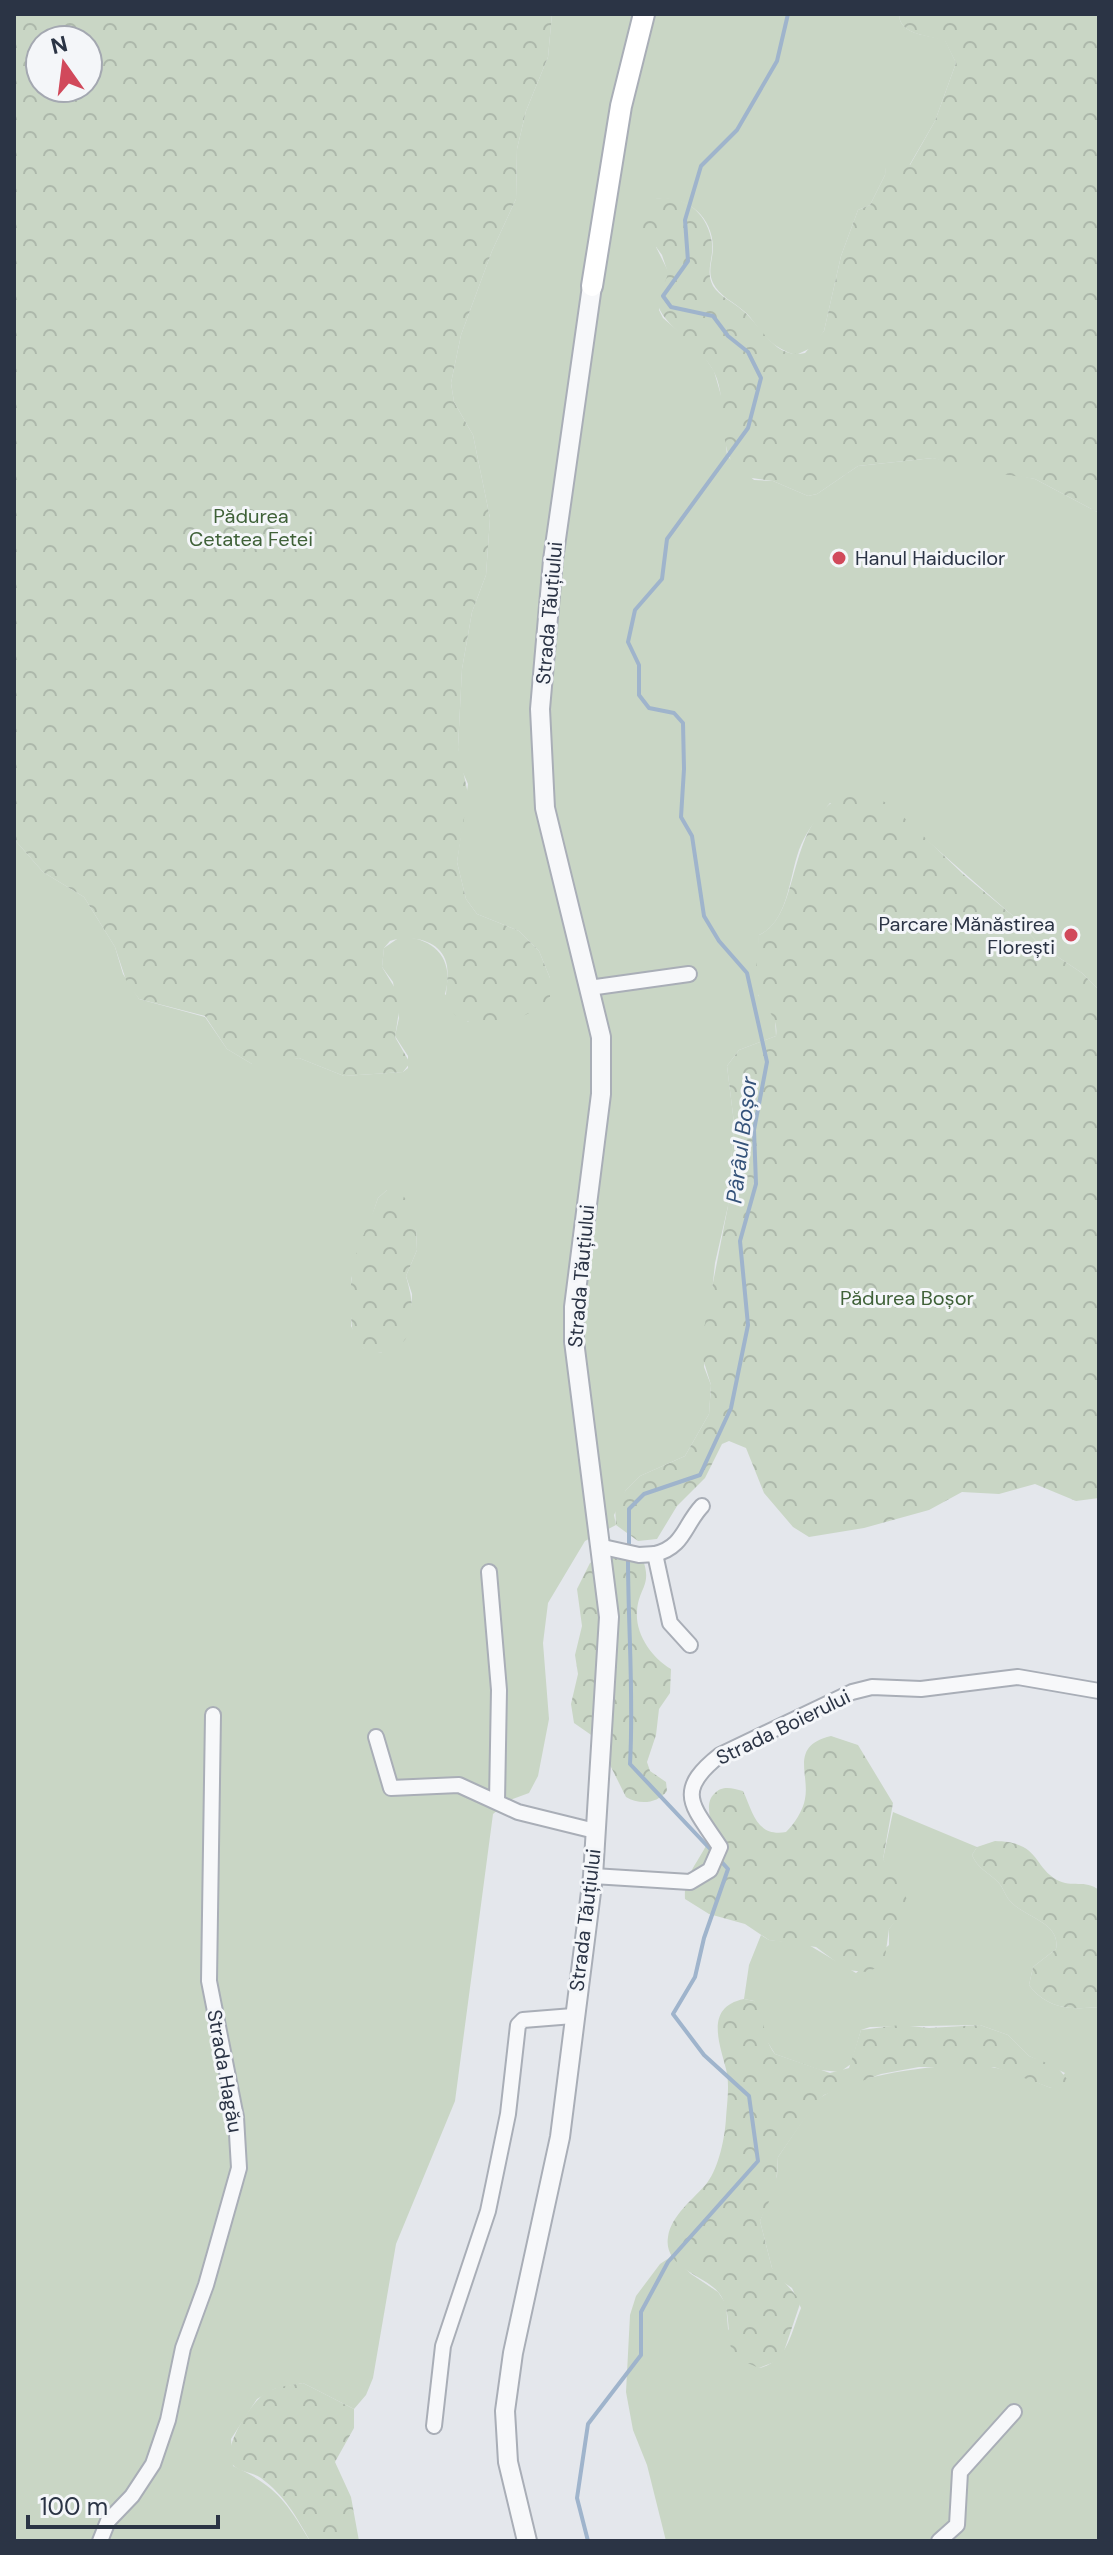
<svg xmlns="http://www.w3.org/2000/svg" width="1113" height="2555" font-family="'DM Sans',sans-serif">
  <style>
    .green { fill: #c9d6c5; fill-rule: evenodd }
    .forest { fill: url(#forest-crowns); fill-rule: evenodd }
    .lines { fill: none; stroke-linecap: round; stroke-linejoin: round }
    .stream { stroke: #9fb4cc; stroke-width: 4 }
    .minor-casing { stroke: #a9aeb7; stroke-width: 18 }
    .tertiary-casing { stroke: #a9aeb7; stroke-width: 22 }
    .secondary-casing { stroke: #a9aeb7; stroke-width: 24 }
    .minor { stroke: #f7f8fa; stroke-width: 14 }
    .tertiary { stroke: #f7f8fa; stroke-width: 18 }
    .secondary { stroke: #fff; stroke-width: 20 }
    .poi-dot { fill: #d1495b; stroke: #f4f6f9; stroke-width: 3 }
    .labels { text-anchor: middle; stroke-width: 6; stroke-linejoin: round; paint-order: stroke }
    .park-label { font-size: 20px; fill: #3f6138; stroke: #f4f6f9 }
    .poi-label { font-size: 20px; fill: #2b3445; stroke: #f4f6f9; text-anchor: start }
    .street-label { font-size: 20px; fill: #2b3445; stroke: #f4f6f9 }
    .water-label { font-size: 22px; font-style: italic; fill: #34527a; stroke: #f4f6f9 }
  </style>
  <defs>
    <pattern id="forest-crowns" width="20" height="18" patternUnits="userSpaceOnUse" patternTransform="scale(2)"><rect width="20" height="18" fill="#c9d6c5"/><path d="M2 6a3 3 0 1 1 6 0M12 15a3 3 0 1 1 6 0" fill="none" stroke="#adb8ab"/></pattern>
  </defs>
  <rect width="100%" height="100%" fill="#e4e7ec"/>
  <g class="green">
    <path d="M552,14H899C899,35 928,35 945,40L956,63L935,121L909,166L887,160L885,175L870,205L858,210L841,256L824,331L813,347L796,355C786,352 776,347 769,340C759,332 754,320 745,312C734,302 719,296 713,283C707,270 713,260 713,247C712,214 685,195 655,199L656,247L669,273L659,310L663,318L699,349L714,371L722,399L727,456L754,480L773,481L808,496L817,494L858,466L933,458L1035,479L1099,513V990L1082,973L1040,945L1013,916L905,821L830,803C819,816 808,829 801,845C789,872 790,921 759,935L758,995L775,1017L776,1036L739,1050L727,1066L734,1123L728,1206L715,1263L704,1367L711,1385L709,1414L685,1456L640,1476L626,1490L614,1515L616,1525L585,1541L548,1603L543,1643L549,1719L538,1776L529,1793L510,1800L493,1814L455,2101L396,2244L373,2378L366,2395L354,2409L303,2383L274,2389L257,2399L231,2439L233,2466C276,2486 286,2501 310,2541H14V839L43,872L84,897L115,947L123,974L139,999L205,1017L227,1049L252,1064L299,1058L344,1076L403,1072L408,1068V1056L395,1036L399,1018L393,982L382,967L384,948L400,937C435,937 455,960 445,994L468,1022C507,1023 518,1018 550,997V978L539,951L519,931L477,914L466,899L457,862L468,784L460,766L458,747L462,669L472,612L486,575L490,518L473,435L454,402L451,383L461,335L492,251L516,199L517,149L526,111L548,57ZM387,1190L416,1230L417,1250L406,1276L412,1294L411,1324L381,1353L363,1348L351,1326V1279L378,1198Z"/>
    <path d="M893,1812L977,1847L972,1855C978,1869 988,1872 998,1882C1004,1888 1005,1897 1012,1903C1027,1918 1061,1923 1056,1949L1033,1967L1029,1985C1047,2009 1071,2010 1099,2007V2541H666L647,2465L633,2430L626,2392L630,2315L636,2296L660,2264L672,2256L691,2274L718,2292L726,2304L728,2329L759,2368C788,2362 791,2332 801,2308L792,2288L776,2277L772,2268L760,2221L777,2176L778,2157L816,2101C848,2074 950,2061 991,2067C1010,2070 1033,2081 1051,2088L1065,2073L1029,2056L1008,2035L980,2025L870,2027L861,2030L851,2064L840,2072L820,2070L775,2054L765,2038L754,2001L744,1999L749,1965L761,1935L769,1940L807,1944L856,1973L889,1945V1929C920,1891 899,1893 883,1859Z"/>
  </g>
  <g class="forest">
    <path d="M14,14H552L548,57L526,111L517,149L516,199L492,251L461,335L451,383L454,402L473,435L490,518L486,575L472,612L462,669L458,747L468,794L457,862L466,899L477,914L519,931L539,951L550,978V997C529,1023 464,1039 446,1004C445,991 449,979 447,966C443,940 411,934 390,941L384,948L382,967L401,998L395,1037L410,1063L403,1072L344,1076L299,1058L271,1064H252L227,1049L205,1016L139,999L127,983L115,947L84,897L43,872L14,839ZM88,40V88H40V40Z"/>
    <path d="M899,14H1099V513L1035,479L969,469L933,458L858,466L817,494L808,496L773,481L745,477C715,455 728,412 717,379C708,349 658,324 658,302C658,292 666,283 668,273L662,255L635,218L639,206C671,186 707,206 712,243C714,258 705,271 713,286C719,296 733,302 742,310C762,326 774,360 805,353L824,331L841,256L858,210L870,205L885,175L886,160L892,157L910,165L935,121L956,63L945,41C928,35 899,35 899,14Z"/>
    <path d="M857,791L866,792L892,806L963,874L1013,916L1040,945L1082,973L1099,990V1498L1076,1501L1035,1484L999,1494L962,1492L929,1510L864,1528L809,1537L793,1527L764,1493L746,1448L729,1441L722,1444L705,1478L677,1506L657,1539L638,1541L616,1525L615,1506L626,1490L640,1476L685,1456L709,1414L711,1385L700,1349L728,1206L734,1123L727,1066L739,1050L776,1036C779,1014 763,1009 757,992C754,984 758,945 759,935C806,914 781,810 857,791Z"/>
    <path d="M387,1190H397L409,1202L416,1230L417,1250L406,1276C411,1294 415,1312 410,1330C403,1353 370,1362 356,1341C349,1330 350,1288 352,1274C355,1248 370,1223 378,1198Z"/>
    <path d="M607,1552L642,1557C653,1586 639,1586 637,1611C635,1634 652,1658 671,1669L670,1693L659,1709L656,1735L647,1762L650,1771L666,1782L667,1791C657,1804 639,1805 626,1797L597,1739L574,1723L571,1704L578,1674L575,1655L582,1626L577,1589L590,1563Z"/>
    <path d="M831,1736L858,1745L893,1803L883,1859L901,1883L907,1900L906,1909L889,1929L884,1965L866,1972L847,1970L816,1947L769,1940L745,1924L709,1914L685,1899C683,1873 702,1860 710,1836C714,1823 703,1805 714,1794C722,1785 732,1788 743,1791C753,1812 756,1837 786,1832C794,1824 803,1811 805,1799C810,1774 789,1746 831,1736Z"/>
    <path d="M995,1841C1040,1842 1032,1865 1057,1880C1072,1888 1085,1879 1099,1890V2007C1071,2010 1047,2009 1029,1985L1033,1967L1056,1949C1061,1923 1027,1918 1012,1903C1005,1897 1004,1888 998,1882C988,1872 978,1869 972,1855L977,1847Z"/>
    <path d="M744,1999L754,2001C766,2017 762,2038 775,2054L830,2073L849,2068L861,2030L900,2025L929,2028L980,2025L1008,2035L1029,2056L1057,2067L1067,2079L1066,2085L1051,2088L994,2067H919L881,2074L824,2095L817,2101L778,2157L776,2186L760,2221L772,2268L801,2301L783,2354L777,2361L759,2368L734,2357C725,2336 733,2312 719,2293C705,2275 663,2268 668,2237C671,2215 694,2199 707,2183C719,2167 725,2137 726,2118C727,2103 730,2084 726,2069C720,2044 704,2007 744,1999Z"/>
    <path d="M303,2383L354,2409V2428L335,2462L351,2497L359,2541H310C296,2516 285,2496 261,2478C252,2472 239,2472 233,2465C219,2451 253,2399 267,2392C278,2386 292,2385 303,2383Z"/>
  </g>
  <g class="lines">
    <g class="stream">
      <polyline points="629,1549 629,1509 644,1494 700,1475 731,1408 748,1325 740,1241 756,1184 754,1130 767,1062 747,973 719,941 704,916 692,836 681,817 684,769 683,723 674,713 649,708 639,695 639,665 628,642 635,610 662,579 667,539 748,428 761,378 748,352 728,336 713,316 671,307 663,296 688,261 685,220 701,166 737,130 777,61 788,14"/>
      <path d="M628,1558C628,1627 634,1695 630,1764L713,1852"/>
      <polyline points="588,2541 577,2498 588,2424 641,2355 641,2312 668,2262 758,2161 749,2096 704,2055 673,2014 695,1977 704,1938 728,1869 719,1859"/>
    </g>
    <defs>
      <g id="minor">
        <polyline points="589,988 689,974"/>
        <polyline points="603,1547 639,1555 655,1554 670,1623 690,1645"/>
        <path d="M655,1554C684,1547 684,1525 702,1506"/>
        <polyline points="489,1572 499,1690 497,1801"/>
        <polyline points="376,1737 391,1788 459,1785 518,1812 595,1831"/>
        <path d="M593,1876L690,1882L710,1870L720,1847C693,1806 673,1792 720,1755L852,1692L872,1687L921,1689L1018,1677L1099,1691"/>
        <polyline points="434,2426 443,2346 488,2211 508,2114 518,2025 523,2020 573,2016"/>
        <polyline points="100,2541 108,2521 132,2496 153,2464 168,2420 183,2348 206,2285 239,2168 236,2117 209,1981 213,1715"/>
        <polyline points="939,2541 957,2525 960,2472 1014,2412"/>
      </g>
      <polyline id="tertiary" points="527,2541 508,2462 505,2411 513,2353 560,2137 593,1876 609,1617 574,1341 574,1307 601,1094 601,1037 545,808 540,709 553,560 592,286"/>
      <polyline id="secondary" points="592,286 621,106 644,14"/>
    </defs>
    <use href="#minor" class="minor-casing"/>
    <use href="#tertiary" class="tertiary-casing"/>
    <use href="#secondary" class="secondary-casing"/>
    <use href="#minor" class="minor"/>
    <use href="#tertiary" class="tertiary"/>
    <use href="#secondary" class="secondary"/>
  </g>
  <g class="poi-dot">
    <circle cx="839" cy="558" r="8"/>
    <circle cx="1071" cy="935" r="8"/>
  </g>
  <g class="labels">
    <g class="park-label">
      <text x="251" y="523">Pădurea<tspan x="251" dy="23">Cetatea Fetei</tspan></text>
      <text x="907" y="1305">Pădurea Boșor</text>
    </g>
    <g class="poi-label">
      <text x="855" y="565">Hanul Haiducilor</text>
      <text x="1055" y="931" text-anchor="end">Parcare Mănăstirea<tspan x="1055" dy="23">Florești</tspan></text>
    </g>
    <g class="street-label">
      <text transform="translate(549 613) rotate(-85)" y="7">Strada Tăuțiului</text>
      <text transform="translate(581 1276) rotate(-85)" y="7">Strada Tăuțiului</text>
      <text transform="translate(783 1727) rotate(-26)" y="7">Strada Boierului</text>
      <text transform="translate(585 1920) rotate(-83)" y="7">Strada Tăuțiului</text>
      <text transform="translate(225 2071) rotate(80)" y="7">Strada Hagău</text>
    </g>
    <g class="water-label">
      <text transform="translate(741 1140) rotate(-83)" y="8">Pârâul Boșor</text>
    </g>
  </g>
  <rect width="1113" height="2555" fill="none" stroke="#2b3445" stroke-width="32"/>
  <g transform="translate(64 64) rotate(346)"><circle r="38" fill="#f4f6f9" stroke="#a4a8b1" stroke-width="2"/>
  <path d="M0-6L14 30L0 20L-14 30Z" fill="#d1495b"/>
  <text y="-12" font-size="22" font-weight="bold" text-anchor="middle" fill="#2b3445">N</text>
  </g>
  <path d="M28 2515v12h190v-12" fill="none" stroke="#2b3445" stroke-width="4"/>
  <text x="40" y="2515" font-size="24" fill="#2b3445" stroke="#f4f6f9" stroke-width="6" paint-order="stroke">100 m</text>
</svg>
